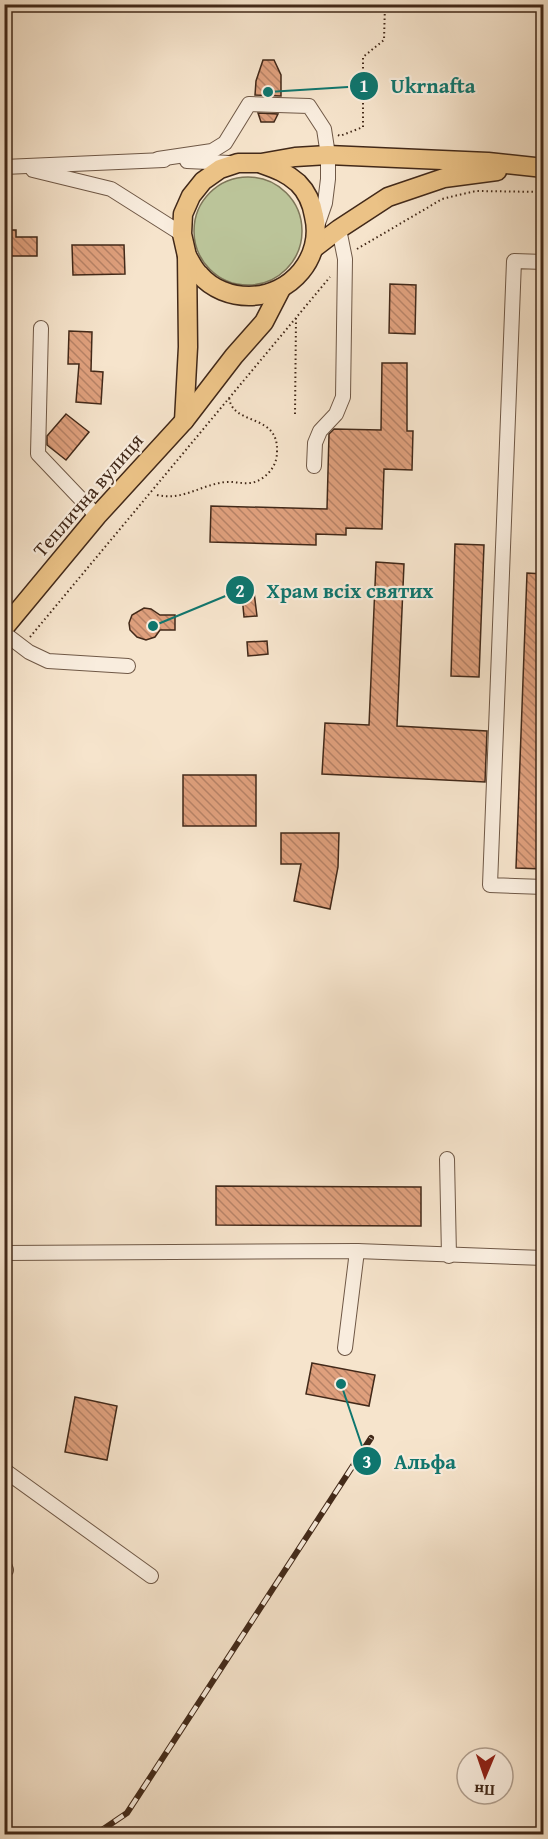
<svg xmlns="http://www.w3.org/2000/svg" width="548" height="1839" font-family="'Gentium Book Plus',serif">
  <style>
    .green { fill: #bbc499; stroke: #7e7659; stroke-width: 1.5 }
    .building { fill: url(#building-back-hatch); stroke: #422919; stroke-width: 1.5 }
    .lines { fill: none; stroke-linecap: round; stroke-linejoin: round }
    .minor-casing { stroke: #6f5846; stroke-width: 16 }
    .major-casing { stroke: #422919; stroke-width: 21 }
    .path { stroke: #422919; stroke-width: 2; stroke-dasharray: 1.5 3; stroke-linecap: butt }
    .minor { stroke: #f9edde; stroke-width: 14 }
    .major { stroke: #ebc286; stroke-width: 18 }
    .rail-casing { stroke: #422919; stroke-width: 6 }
    .rail { stroke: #f9edde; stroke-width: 4; stroke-dasharray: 11; stroke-linecap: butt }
    .labels { text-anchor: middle; stroke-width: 4.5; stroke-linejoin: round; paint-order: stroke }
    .street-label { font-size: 20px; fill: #422919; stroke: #f9edde }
    .leader { fill: none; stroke: #0f766e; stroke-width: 2 }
    .callout-dot { fill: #0f766e; stroke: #f9edde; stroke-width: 2 }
    .mark-label { font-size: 18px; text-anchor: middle; font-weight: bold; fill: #fff }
    .callout-label { font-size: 21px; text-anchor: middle; font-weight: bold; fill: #0f766e; stroke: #f9edde; stroke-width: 4.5; stroke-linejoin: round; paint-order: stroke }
  </style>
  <defs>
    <pattern id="building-back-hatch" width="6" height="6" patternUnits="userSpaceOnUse" patternTransform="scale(1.5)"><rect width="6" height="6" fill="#dfa07d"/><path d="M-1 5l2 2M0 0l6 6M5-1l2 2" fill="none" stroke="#b68266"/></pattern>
  </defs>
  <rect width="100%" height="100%" fill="#f6e4cc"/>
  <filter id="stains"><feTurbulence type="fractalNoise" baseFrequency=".00333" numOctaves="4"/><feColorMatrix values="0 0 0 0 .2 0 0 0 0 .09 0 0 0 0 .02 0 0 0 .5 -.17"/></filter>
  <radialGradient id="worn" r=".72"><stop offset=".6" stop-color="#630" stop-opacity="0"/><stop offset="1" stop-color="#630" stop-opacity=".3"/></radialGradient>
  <circle class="green" cx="248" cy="231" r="54"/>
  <g class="building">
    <polygon points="263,60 274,60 281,75 281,96 255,95 256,81"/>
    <polygon points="258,113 278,114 274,122 261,122"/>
    <polygon points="4,230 16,230 16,237 37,237 37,256 4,256"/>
    <polygon points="72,245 124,245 125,274 73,275"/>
    <polygon points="390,284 416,285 415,334 389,333"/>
    <polygon points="69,331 92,332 91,371 103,372 101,404 76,402 79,364 68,364"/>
    <polygon points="382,363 407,363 407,431 413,431 412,470 384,469 382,529 346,528 346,535 316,534 316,545 210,542 211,506 327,509 329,434 334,429 381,430"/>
    <polygon points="66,414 89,432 66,460 47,445 47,436"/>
    <polygon points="455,544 484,545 479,677 451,676"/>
    <polygon points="376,562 404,564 397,726 487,731 485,782 322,774 325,723 369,725"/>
    <polygon points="527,573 543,574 543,869 516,868"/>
    <polygon points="253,584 257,616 244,617 241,585"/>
    <polygon points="144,608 151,609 160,615 175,615 175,630 160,630 155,637 146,640 137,637 130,630 129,623 132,615"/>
    <polygon points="267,641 268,654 248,656 247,642"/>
    <rect x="183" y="775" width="73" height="51"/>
    <polygon points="281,833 339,833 338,867 330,909 294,901 301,864 281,864"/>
    <polygon points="216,1186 421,1187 421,1226 216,1225"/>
    <polygon points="312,1363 375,1375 369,1406 306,1394"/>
    <polygon points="75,1397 117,1406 107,1460 65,1452"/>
  </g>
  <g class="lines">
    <defs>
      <g id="minor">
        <polyline points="158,159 212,151 225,143 249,104 309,106 324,129 328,155 328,179 325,203 317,226"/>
        <polyline points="187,161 230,163"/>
        <polyline points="4,167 164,160"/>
        <polyline points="33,170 111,189 182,234"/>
        <polyline points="544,262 514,261 490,885 544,887"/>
        <polyline points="41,328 38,454 97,516"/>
        <polyline points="314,466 315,443 320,431 336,414 343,397 345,259 339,229"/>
        <polyline points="4,633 29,652 48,661 128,666"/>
        <polyline points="447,1159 449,1256"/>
        <polyline points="4,1253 357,1251 544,1258"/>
        <polyline points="345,1348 357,1251"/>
        <polyline points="4,1470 151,1576"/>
        <polyline points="4,1565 6,1570"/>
      </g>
      <g id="major">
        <polyline points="314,248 339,229 388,197 444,178 497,171"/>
        <path d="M187,256C191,262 194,270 200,275C212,289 231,296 249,296C291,296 324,257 314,216C312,204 307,192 298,183C287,173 276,169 262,164"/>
        <polyline points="184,421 188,347 187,256 182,234 183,214 191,196 203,181 220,169 238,163 261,163 295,157 328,155 488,162 544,168"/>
        <polyline points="4,628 97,516 184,421 234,356 264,322 281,289"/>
      </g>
    </defs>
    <use href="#minor" class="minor-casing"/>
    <use href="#major" class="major-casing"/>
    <g class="path">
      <polyline points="338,135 340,136 363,127 363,57 384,40 385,4"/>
      <polyline points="357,249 427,208 442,199 454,196 476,191 544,192"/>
      <polyline points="295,414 296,318"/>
      <path d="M157,495C182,501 201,485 225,482C238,481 249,487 261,479C271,473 277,463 277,452C279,412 232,427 229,397"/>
      <polyline points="30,637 330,277"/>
      <polyline points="4,667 13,657"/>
    </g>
    <use href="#minor" class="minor"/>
    <use href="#major" class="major"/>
    <defs>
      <polyline id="rail" points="96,1834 127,1813 371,1438"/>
    </defs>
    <use href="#rail" class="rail-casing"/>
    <use href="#rail" class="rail"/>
  </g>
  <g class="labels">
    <g class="street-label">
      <text transform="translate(88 495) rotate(-49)" y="7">Теплична вулиця</text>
    </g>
  </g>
  <path class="leader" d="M268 92L364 86M153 626L240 590M341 1384L367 1461"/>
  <g class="callout-dot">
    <circle cx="268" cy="92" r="6"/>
    <circle cx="153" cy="626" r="6"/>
    <circle cx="341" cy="1384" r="6"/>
    <circle cx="364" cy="86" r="15"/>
    <circle cx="240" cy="590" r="15"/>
    <circle cx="367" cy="1461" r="15"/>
  </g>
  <g class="mark-label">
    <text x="364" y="92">1</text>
    <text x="240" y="597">2</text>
    <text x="367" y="1468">3</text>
  </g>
  <g class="callout-label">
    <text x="433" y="93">Ukrnafta</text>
    <text x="350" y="598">Храм всіх святих</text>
    <text x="425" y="1469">Альфа</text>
  </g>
  <rect width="548" height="1839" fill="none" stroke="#f6e4cc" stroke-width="24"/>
  <rect x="6" y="6" width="536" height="1827" fill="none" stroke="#422919" stroke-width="3"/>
  <rect x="12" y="12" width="524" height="1815" fill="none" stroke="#422919" stroke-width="1.5"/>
  <g transform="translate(485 1776) rotate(182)"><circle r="28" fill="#f9edde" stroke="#b09f8f" stroke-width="1.5"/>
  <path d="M0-4.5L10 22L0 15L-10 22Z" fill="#8f2418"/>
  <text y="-9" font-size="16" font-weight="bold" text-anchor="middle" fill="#422919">Пн</text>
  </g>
  <rect width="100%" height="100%" filter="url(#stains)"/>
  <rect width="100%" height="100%" fill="url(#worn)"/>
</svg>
